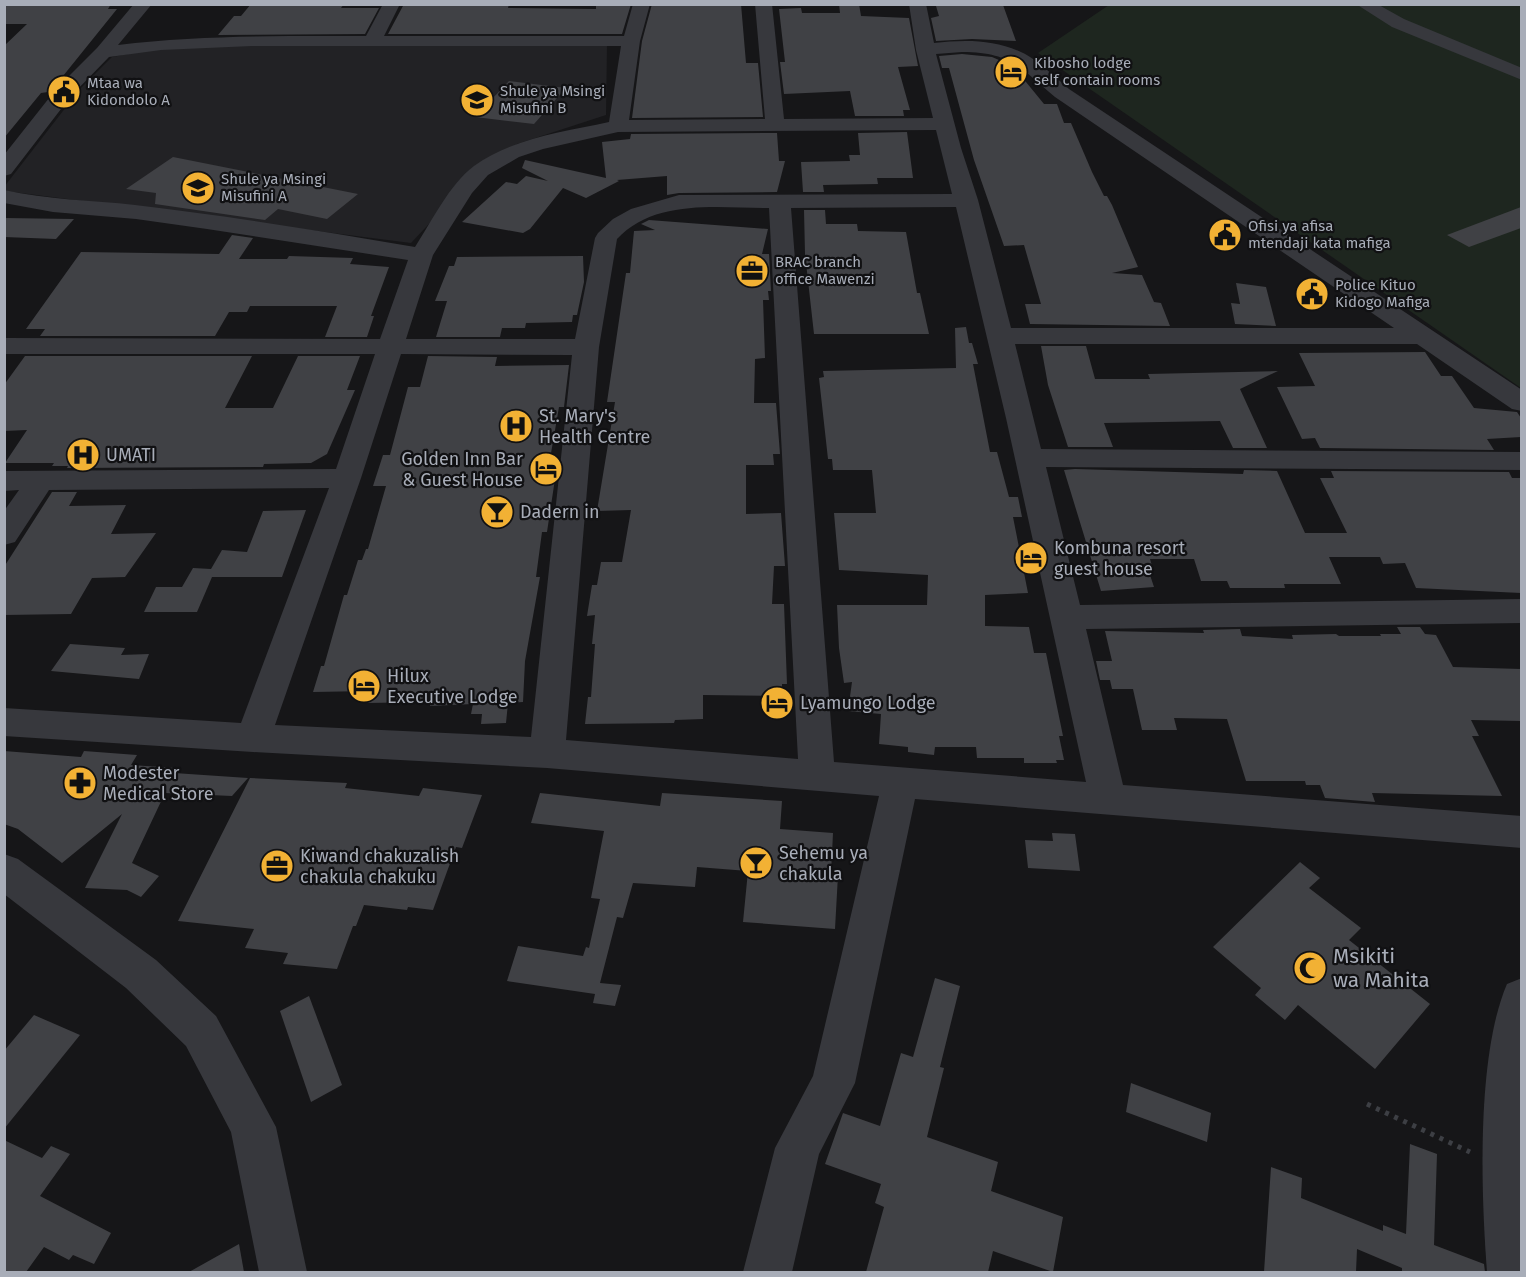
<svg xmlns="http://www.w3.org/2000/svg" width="1526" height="1277" font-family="'Fira Sans',sans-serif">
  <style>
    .built { fill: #222225 }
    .green { fill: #1e261f }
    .building { fill: #404145 }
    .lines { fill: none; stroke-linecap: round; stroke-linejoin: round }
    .path { stroke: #3d3f44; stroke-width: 5; stroke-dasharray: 4 6; stroke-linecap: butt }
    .minor { fill: #37383d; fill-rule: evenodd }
    .labels { text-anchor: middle; stroke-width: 4.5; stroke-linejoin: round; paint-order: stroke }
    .far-poi-label { font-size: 15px; fill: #a8adb8; stroke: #111113; text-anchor: start }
    .poi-label { font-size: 18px; fill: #a8adb8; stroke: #111113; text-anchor: start }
    .near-poi-label { font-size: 21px; fill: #a8adb8; stroke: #111113; text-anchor: start }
  </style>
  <rect width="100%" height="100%" fill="#161618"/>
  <polygon class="built" points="255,44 607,45 606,115 517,144 442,210 411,243 5,191 4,187 80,89 112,57 149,50"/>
  <polygon class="green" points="1109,5 1521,5 1521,388 1038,53"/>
  <g class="building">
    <polygon points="4,4 111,4 108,9 117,9 63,76 48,92 41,93 4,138 4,46 27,24 4,24"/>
    <polygon points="251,4 344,4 341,8 379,8 365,34 218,35 234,16 241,16"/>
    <polygon points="404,4 509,4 508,8 510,8 596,9 596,4 631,4 622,34 388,34"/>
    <polygon points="652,4 741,4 746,63 758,63 763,117 632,118 642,41"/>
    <polygon points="839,4 859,4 861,16 909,18 918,66 898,67 910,110 903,110 904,116 855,116 850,91 784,94 780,62 785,62 779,9 801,8 802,13 840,13"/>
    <polygon points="1003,5 1016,41 972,39 936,41 931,18 939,16 936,6"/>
    <polygon points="962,54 992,57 1013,66 1044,104 1057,104 1064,123 1071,123 1092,172 1104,196 1107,196 1112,205 1138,267 1112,273 1142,275 1154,302 1161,303 1170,326 1030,324 1025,304 1041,304 1024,245 1004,246 974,160 949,68 942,68 939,56"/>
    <polygon points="509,81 566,88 534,124 475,117"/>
    <polygon points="907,132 913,178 877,178 878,184 823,185 824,192 803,192 801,162 850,161 849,155 860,155 858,133"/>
    <polygon points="777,133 779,161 785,161 777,192 679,193 667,195 667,176 617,180 619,181 586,198 563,188 530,229 523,233 462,222 506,182 517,184 526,176 548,181 522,168 525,160 606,178 602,142 630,139 631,134"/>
    <polygon points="173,157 358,194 327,219 278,209 265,220 155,204 156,193 126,189"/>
    <polygon points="1521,207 1521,228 1469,247 1447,235"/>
    <polygon points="804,210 825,210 826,224 857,224 858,231 906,232 917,293 920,293 929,334 814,334 805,254"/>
    <polygon points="4,218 74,219 56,239 4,237"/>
    <polygon points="649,220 768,229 762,254 769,254 771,291 768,291 769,300 763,300 765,358 755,359 754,403 776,403 780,454 773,454 774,465 746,465 746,514 781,513 785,566 774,566 772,604 784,604 787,684 782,684 782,696 703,695 703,719 675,720 674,723 585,724 588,697 591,697 595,644 592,644 595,615 587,616 592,585 597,585 601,562 622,562 631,510 597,511 615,402 607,402 626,273 630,273 634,231 655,230 641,224"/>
    <polygon points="232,235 253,238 239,259 287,259 289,256 353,258 350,264 389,267 371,316 374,316 367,337 325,337 337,306 250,306 247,312 229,312 215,336 40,336 45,329 26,329 81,252 219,254"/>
    <polygon points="583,256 584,282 577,315 573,315 572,322 526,323 525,328 502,328 500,337 436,337 447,301 435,301 449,266 454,266 457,257"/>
    <polygon points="1236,283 1266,287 1276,326 1235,324 1231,303 1240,304"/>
    <polygon points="966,327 969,343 972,343 978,364 973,364 990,452 997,452 1009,497 1018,497 1022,517 1013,517 1028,593 985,595 985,626 1029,627 1034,653 1046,653 1063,736 1059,736 1064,760 1056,760 1057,763 1024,763 1024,758 977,758 976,747 935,747 934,755 908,752 908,747 879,744 881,714 848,711 852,682 844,683 839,648 837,605 927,605 928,575 839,570 834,513 876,513 872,470 833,470 832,459 828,459 819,378 824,377 823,371 956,368 955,328"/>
    <polygon points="1041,346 1086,346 1095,379 1150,379 1148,374 1278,371 1240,389 1267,448 1233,448 1220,421 1104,423 1113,447 1068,447 1048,385"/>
    <polygon points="1425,352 1441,376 1452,376 1474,408 1517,412 1521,418 1521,437 1487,439 1494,450 1320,448 1315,438 1302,439 1277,387 1315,386 1299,353"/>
    <polygon points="25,356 252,356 225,408 273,408 298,356 360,356 347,390 355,390 327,454 311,463 264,464 263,467 67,468 68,466 52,466 54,463 5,463 27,430 4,431 4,385"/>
    <polygon points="428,356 497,357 495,366 569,365 564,407 559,407 550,459 558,459 547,532 542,532 536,577 540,577 525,661 523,702 508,703 506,723 481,724 482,714 471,714 473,704 430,706 431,702 366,703 369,691 313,692 321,666 324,666 344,595 347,595 358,560 362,560 366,549 368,549 386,486 373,486 383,455 390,455 408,387 420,387"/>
    <polygon points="1075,469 1243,474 1244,470 1277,471 1305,533 1347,533 1320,478 1334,478 1331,471 1509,472 1512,478 1521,478 1521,593 1416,588 1405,563 1383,564 1380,557 1329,557 1341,584 1284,584 1285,588 1230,588 1227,581 1201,581 1194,559 1150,559 1153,569 1148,569 1154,587 1101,591 1064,470"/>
    <polygon points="52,492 77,492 69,506 126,505 111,534 156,533 125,577 92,578 71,614 4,615 4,567"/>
    <polygon points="306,510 282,577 212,577 197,612 144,612 156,587 182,587 193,568 211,569 222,550 247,552 263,511"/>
    <polygon points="1397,627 1420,627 1425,634 1436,635 1453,667 1521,669 1521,721 1471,720 1479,736 1472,736 1502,796 1372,793 1375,802 1325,798 1320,785 1306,785 1305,781 1246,781 1227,719 1174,718 1177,730 1142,730 1133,689 1112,689 1110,680 1100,680 1096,661 1112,661 1105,631 1204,633 1203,630 1240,629 1242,636 1293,639 1292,635 1336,634 1339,636 1381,636 1380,634 1401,634"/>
    <polygon points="70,644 125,648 121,655 149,654 139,679 51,671"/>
    <polygon points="4,751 81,757 84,751 137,755 131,765 176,768 174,773 248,778 232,796 165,793 132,863 159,876 141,897 127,890 85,888 122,814 62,863 18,829 4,824"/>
    <polygon points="250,778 347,783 345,788 419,796 423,788 482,795 462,848 456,847 433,910 408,907 407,910 364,905 356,926 353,926 337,969 283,964 288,953 245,948 254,929 178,921"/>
    <polygon points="540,793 660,806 662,793 782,801 780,829 833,833 831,874 838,875 835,929 743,922 748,871 697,867 695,887 633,883 623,918 617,917 600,983 621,985 615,1006 593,1003 595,994 507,981 518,946 583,956 586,947 589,948 600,899 591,898 604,831 531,823"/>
    <polygon points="1052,833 1075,834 1080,871 1028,868 1025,840 1053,841"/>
    <polygon points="1300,862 1320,878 1309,888 1361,928 1349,940 1430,1004 1375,1069 1298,1005 1285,1020 1255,995 1261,988 1213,947"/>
    <polygon points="935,978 960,986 940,1067 944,1068 927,1137 998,1162 991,1191 1063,1217 1053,1272 993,1251 988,1272 866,1272 884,1207 875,1203 881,1184 825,1164 843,1113 880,1126 901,1053 913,1057"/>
    <polygon points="309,996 342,1085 311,1102 280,1011"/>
    <polygon points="34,1015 80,1035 4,1129 4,1051"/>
    <polygon points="1131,1083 1211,1113 1207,1142 1126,1112"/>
    <polygon points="4,1140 42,1158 51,1146 70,1154 40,1196 111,1233 94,1264 73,1255 69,1260 44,1247 26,1272 4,1272"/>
    <polygon points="1410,1144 1437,1154 1434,1245 1484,1264 1485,1272 1402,1272 1402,1268 1357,1249 1356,1272 1264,1272 1271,1167 1302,1178 1301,1198 1383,1231 1383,1225 1406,1234"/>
    <polygon points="239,1244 244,1272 189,1272"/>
  </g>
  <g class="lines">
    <polyline class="path" points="1367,1104 1470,1152"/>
    <g class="minor">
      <path d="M134,4H152L118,45C200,35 283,36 366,36L383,4H400L384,36H624L633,4H650L640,41L629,120L765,119L755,4H772L784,119L933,118L916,50L909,4H926L934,43C967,39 1004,39 1033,59C1046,68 1057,79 1069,89L1522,390V411L1512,409L1417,344H1015L1041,449L1522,452V470L1046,467L1080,605L1522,599V623L1086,629L1123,785L1522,816V848L915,799L855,1083L819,1154L792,1272H743L775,1148L813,1076L879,796L547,768L253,752L4,736V708L241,723L329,488L49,490L15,542L4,545V511L19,490L4,491V471L336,469L375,354H4V338L380,339L408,260L207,229L136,219L53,212L4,203V190C48,200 92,200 135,205C229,216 322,231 415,247C432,221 449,185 474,166C513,138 563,132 609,122L621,46H252L161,50L109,57L71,96L11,174L4,176V155L57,88L97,48ZM962,52C1011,52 1020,68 1055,97L1394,328H1011L978,200L961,148L936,54ZM936,130L952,194L679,195L631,209L613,219L598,233L595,238L575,339H406L433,255L472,193L488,175L519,157L543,149L618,132ZM956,207L1006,418L1086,782L834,762L791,208ZM769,208L798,759L566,740L599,347L617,239C655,198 719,208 769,208ZM401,354L572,355L531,737L275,725L361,478Z"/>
      <polygon points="1356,4 1377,4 1404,19 1522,68 1522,80 1392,27"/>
      <polygon points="4,854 18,859 156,960 216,1016 276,1127 307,1272 259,1272 231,1132 186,1046 126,988 4,894"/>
      <path d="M1522,978V1272H1487C1481,1194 1476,1056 1507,984Z"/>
    </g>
  </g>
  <defs>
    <symbol id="hotel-disc" viewBox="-11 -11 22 22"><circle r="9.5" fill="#f2b134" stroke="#111113"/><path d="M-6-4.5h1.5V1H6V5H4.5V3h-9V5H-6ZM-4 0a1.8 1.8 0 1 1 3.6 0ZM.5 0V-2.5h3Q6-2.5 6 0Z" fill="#111"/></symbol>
    <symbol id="civic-disc" viewBox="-11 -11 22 22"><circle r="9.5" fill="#f2b134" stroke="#111113"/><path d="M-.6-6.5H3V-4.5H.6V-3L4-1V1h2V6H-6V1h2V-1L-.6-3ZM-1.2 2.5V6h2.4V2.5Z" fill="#111"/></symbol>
    <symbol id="school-disc" viewBox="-11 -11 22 22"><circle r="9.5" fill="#f2b134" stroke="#111113"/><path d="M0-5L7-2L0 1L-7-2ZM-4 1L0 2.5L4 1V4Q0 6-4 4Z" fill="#111"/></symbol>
    <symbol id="office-disc" viewBox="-11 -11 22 22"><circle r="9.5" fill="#f2b134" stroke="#111113"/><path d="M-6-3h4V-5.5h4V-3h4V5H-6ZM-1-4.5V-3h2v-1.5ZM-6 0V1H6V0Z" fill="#111"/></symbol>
    <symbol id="hospital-disc" viewBox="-11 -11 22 22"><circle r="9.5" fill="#f2b134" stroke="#111113"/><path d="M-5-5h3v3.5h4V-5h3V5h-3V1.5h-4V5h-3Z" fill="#111"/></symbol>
    <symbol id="bar-disc" viewBox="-11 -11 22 22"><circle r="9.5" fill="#f2b134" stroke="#111113"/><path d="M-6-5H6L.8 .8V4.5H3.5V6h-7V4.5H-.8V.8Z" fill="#111"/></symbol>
    <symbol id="pharmacy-disc" viewBox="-11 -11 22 22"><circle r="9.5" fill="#f2b134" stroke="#111113"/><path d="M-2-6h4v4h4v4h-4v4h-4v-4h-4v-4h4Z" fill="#111"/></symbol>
    <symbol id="mosque-disc" viewBox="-11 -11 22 22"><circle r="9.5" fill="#f2b134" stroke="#111113"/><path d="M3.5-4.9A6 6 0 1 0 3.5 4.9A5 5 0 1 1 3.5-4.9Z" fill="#111"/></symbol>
  </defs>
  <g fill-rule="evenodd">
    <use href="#hotel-disc" x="992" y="53" width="38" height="38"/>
    <use href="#civic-disc" x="45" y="73" width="38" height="38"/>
    <use href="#school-disc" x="458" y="81" width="38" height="38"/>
    <use href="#school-disc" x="179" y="169" width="38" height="38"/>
    <use href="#civic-disc" x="1206" y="216" width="38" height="38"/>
    <use href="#office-disc" x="733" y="252" width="38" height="38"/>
    <use href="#civic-disc" x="1293" y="275" width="38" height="38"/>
    <use href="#hospital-disc" x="497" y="407" width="38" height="38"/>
    <use href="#hospital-disc" x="64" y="436" width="38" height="38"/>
    <use href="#hotel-disc" x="527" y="450" width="38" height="38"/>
    <use href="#bar-disc" x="478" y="493" width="38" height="38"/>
    <use href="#hotel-disc" x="1012" y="539" width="38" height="38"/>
    <use href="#hotel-disc" x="345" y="667" width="38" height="38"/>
    <use href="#hotel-disc" x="758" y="684" width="38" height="38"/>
    <use href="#pharmacy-disc" x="61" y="764" width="38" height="38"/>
    <use href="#bar-disc" x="737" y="844" width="38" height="38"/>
    <use href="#office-disc" x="258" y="847" width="38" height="38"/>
    <use href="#mosque-disc" x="1291" y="949" width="38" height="38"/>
  </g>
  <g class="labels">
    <g class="far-poi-label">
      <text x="1034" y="68">Kibosho lodge<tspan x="1034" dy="17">self contain rooms</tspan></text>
      <text x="87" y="88">Mtaa wa<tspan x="87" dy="17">Kidondolo A</tspan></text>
      <text x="500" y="96">Shule ya Msingi<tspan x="500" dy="17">Misufini B</tspan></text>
      <text x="221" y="184">Shule ya Msingi<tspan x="221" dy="17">Misufini A</tspan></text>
      <text x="1248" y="231">Ofisi ya afisa<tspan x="1248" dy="17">mtendaji kata mafiga</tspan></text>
      <text x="775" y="267">BRAC branch<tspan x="775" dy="17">office Mawenzi</tspan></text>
      <text x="1335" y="290">Police Kituo<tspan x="1335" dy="17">Kidogo Mafiga</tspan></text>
    </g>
    <g class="poi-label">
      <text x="539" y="422">St. Mary's<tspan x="539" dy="21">Health Centre</tspan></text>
      <text x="106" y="461">UMATI</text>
      <text x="523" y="465" text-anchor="end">Golden Inn Bar<tspan x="523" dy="21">&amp; Guest House</tspan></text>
      <text x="520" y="518">Dadern in</text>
      <text x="1054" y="554">Kombuna resort<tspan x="1054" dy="21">guest house</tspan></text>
      <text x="387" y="682">Hilux<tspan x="387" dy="21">Executive Lodge</tspan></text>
      <text x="800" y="709">Lyamungo Lodge</text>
      <text x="103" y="779">Modester<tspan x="103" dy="21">Medical Store</tspan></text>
      <text x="779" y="859">Sehemu ya<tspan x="779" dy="21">chakula</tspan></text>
      <text x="300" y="862">Kiwand chakuzalish<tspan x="300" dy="21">chakula chakuku</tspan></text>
    </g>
    <g class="near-poi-label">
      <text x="1333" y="963">Msikiti<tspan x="1333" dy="24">wa Mahita</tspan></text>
    </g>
  </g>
  <rect width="1526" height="1277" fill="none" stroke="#a8adb8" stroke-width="12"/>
</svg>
